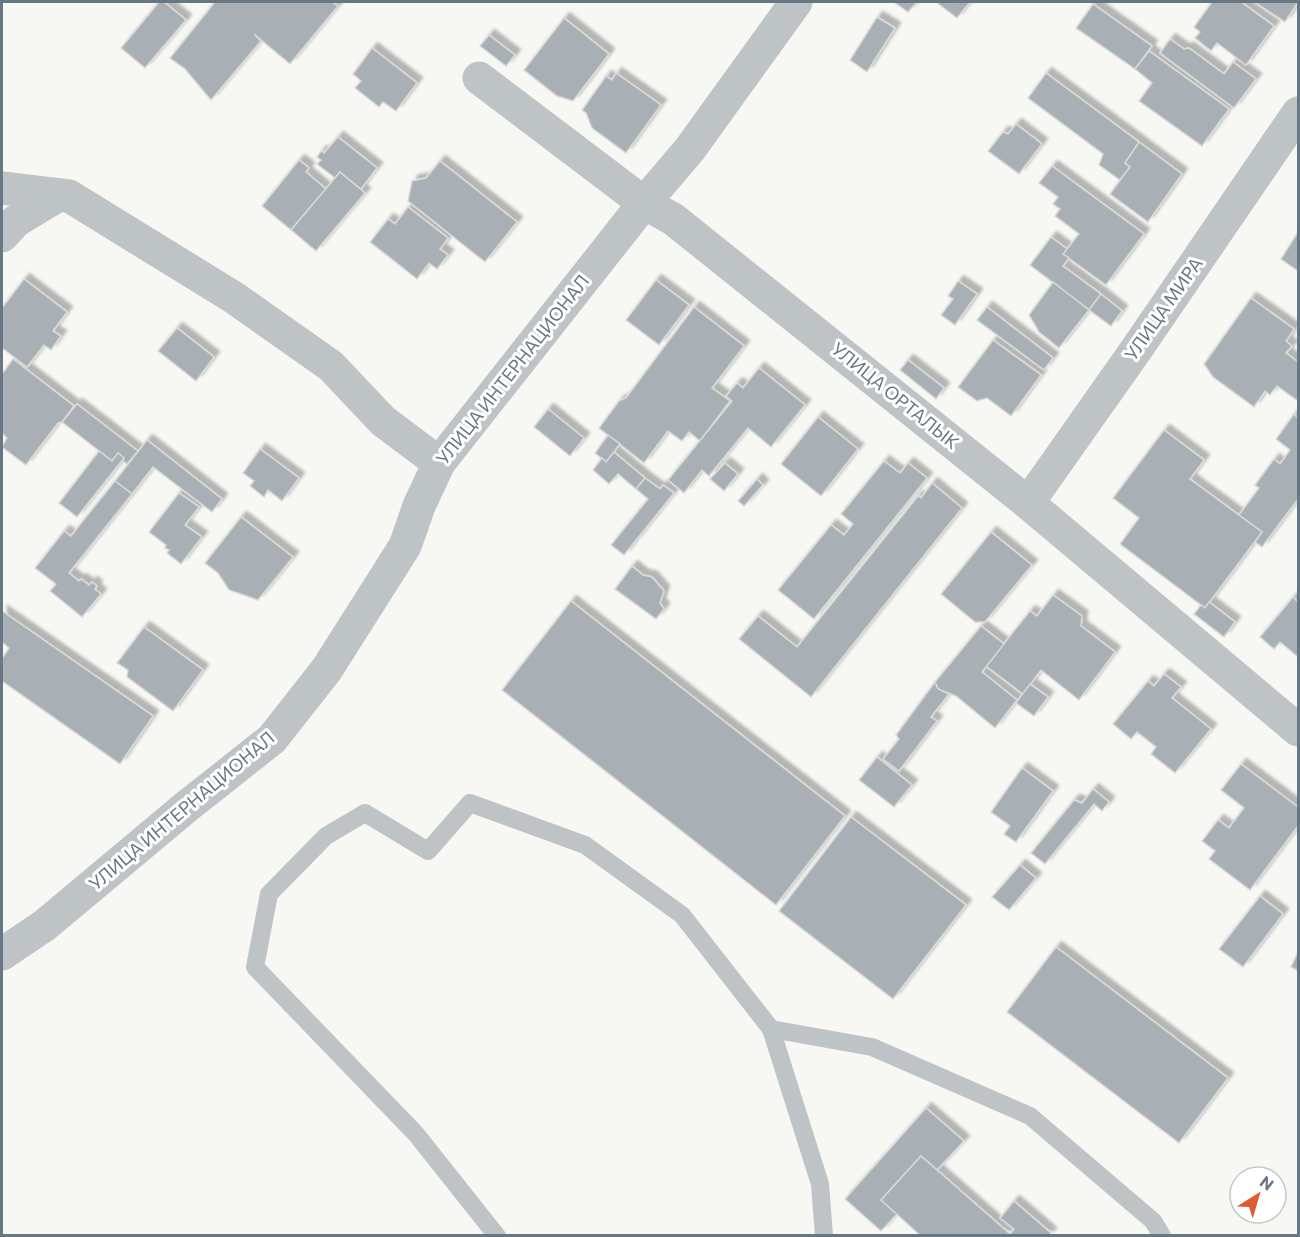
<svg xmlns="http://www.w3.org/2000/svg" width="1300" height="1237" font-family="Commissioner,sans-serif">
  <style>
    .building { fill: #a8b0b5; stroke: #d9d9d7; stroke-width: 1.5; filter: url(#shadow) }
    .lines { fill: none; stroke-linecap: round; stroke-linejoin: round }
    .lane { stroke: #bec3c6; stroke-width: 18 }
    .street { stroke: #bec3c6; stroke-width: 33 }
    .labels { text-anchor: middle; stroke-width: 6; stroke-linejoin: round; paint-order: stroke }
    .street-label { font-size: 18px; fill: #687784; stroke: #fff }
  </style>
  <defs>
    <filter id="shadow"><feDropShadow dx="5.5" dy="-5.5" stdDeviation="1.5" flood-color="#0004"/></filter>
  </defs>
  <rect width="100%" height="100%" fill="#f7f7f4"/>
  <g class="building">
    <polygon points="159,2 164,2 186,20 145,68 121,48"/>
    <polygon points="215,2 332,2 338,6 290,64 254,34 261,41 211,100 185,69 170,58"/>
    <polygon points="894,2 917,2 908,12"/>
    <polygon points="936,2 970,2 957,18"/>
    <polygon points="1212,2 1241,2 1274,26 1246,65 1217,43 1211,51 1195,38 1200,32 1194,27"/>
    <polygon points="1254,2 1298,2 1285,22"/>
    <polygon points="1093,4 1152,46 1135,69 1076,28"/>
    <polygon points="877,17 895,28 867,72 850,60"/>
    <polygon points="564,18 609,54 573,101 557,96 524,70"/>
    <polygon points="489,35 515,55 506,66 480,46"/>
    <polygon points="1170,39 1184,49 1189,48 1224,74 1233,62 1256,79 1234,108 1160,53"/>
    <polygon points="372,48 417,83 396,111 383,102 379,107 355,88 361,81 353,74"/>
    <polygon points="1149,51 1229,109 1202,146 1139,101 1152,83 1135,69"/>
    <polygon points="616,73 661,105 626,153 592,128 586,113 582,110 606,76 612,80"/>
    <polygon points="1046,73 1139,142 1125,163 1130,167 1120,180 1099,165 1103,154 1028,98"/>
    <polygon points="1016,124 1042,144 1019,174 988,151 1003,132 1008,134"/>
    <polygon points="338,137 377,168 361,189 340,172 335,178 317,164 321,160 317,157 321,151 324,153"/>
    <polygon points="1139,142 1182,174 1148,222 1110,194 1130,167 1125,163"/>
    <polygon points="299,160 309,168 306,172 326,189 291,230 262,206"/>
    <polygon points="440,161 517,222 485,262 408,201 412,181 426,178"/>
    <polygon points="1052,166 1144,234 1106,285 1063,254 1079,234 1055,216 1060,209 1053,204 1058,197 1039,183"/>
    <polygon points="340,172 365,193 316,251 291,230"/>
    <polygon points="408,207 448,238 440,249 448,255 437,269 429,263 417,279 370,242 388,219 395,224"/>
    <polygon points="1298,232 1298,271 1281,259"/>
    <polygon points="1051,237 1067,249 1063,254 1069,258 1063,266 1101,294 1089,310 1030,265"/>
    <polygon points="24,279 67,312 53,331 61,336 51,350 44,345 27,367 2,348 2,308"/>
    <polygon points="656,280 689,305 659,345 626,320"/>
    <polygon points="958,281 977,294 955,325 941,315 953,299 948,296"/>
    <polygon points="1053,282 1089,310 1059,348 1039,332 1029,315"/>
    <polygon points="1101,294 1122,311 1111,326 1089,310"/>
    <polygon points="1251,298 1294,329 1286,341 1292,346 1286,353 1298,362 1298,401 1277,386 1270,395 1265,391 1254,407 1213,377 1204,364"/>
    <polygon points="694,307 744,346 712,388 730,401 700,441 689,432 682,441 668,431 644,463 599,428 619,401 626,398"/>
    <polygon points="987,307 1053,358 1044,370 977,320"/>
    <polygon points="177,328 214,357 196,381 158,351"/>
    <polygon points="993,340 1041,375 1011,416 987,398 977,401 958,387"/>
    <polygon points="13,359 74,406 62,422 58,423 26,465 2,447 7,438 2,433 2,374"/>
    <polygon points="908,360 944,388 936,399 900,370"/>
    <polygon points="759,368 805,405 771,447 748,428 709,476 702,470 684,493 668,480 732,401 726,396 737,383 743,388"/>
    <polygon points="77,404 138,451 127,464 122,460 124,458 118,453 112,461 62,422"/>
    <polygon points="548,409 584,438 570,456 534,427"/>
    <polygon points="1294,414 1298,418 1298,499 1262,547 1255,542 1262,532 1239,515 1259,488 1255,485 1274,459 1280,464 1290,450 1276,439"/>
    <polygon points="818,417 858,449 821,496 781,464"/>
    <polygon points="1164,430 1204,460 1190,479 1262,532 1205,608 1120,544 1139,518 1113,498"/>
    <polygon points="608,435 620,444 606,462 595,453"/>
    <polygon points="147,440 222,499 212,512 153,467 132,494 115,481"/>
    <polygon points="260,449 299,478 282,501 268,490 264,497 250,486 254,481 243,473"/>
    <polygon points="99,451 112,461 118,453 124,458 77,517 59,503"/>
    <polygon points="614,452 645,478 636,489 618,474 609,484 593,470 602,458 606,462"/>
    <polygon points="884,461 900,473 908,463 927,478 814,619 778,590 831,525 844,535 853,524 841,514"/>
    <polygon points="725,463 738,474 724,491 710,479"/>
    <polygon points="645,478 660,489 663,485 674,493 624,555 611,545 648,499 636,489"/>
    <polygon points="757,479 763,485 744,506 738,501"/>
    <polygon points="115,481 132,494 69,573 79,581 81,579 89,585 92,582 97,586 95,589 101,594 82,617 50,591 56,584 35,568 64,531 71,536"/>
    <polygon points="932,483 962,508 811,697 739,639 758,616 797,647 918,496 921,498"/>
    <polygon points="179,493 199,507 185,525 202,537 181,564 167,553 169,550 165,548 166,545 149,532"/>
    <polygon points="241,517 293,557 258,600 229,590 218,573 205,563"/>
    <polygon points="991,532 1032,565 985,622 975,622 941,594"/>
    <polygon points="632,566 643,575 652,577 664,591 660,603 664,609 656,619 615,589"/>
    <polygon points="1053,595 1082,616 1081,626 1115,652 1079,700 1041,670 1023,694 986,666 1030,611 1037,616"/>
    <polygon points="1293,597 1298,602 1298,657 1280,642 1274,649 1260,637"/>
    <polygon points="571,601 845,816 776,905 502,690"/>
    <polygon points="1209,602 1235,622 1224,637 1194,614 1201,605 1205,608"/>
    <polygon points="2,611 153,716 120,764 2,681 2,659 9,648 2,642"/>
    <polygon points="981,626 1004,644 982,672 1017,700 995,728 956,696 938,689 935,682"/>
    <polygon points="144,627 203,670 173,711 127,677 128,670 117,663"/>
    <polygon points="1164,674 1181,687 1172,698 1211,729 1175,773 1151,754 1156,747 1137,732 1131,739 1113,724 1148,681 1154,686"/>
    <polygon points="935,682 938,689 949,694 931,717 937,721 899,771 883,759 899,739 896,735"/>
    <polygon points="1030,684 1048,697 1034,716 1016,703"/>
    <polygon points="877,757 912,785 894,807 859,780"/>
    <polygon points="1241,764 1298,807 1298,826 1250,890 1209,859 1215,851 1202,841 1218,820 1229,828 1244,808 1221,790"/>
    <polygon points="1022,768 1053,791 1016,842 1004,834 1010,826 991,812"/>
    <polygon points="1093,789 1109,802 1102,811 1094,804 1045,864 1031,853 1074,800 1082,803"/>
    <polygon points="851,817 966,905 893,999 779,911"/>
    <polygon points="1020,865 1036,878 1009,910 992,897"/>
    <polygon points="1260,896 1283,914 1243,967 1219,949"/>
    <polygon points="1056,947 1228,1078 1179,1143 1007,1012"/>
    <polygon points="1298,952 1298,971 1291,967"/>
    <polygon points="926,1108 964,1141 937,1170 921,1156 881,1200 897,1214 881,1231 845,1199"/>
    <polygon points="921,1156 1010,1234 1008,1236 921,1236 881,1200"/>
    <polygon points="1014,1201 1051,1233 1049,1236 1008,1236 1014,1229 1000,1218"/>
  </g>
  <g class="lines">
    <g class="lane">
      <polyline points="771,1029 872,1047 1030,1116 1153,1221 1162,1236"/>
      <polyline points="497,1236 416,1134 255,967 269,894 326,836 365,813 428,851 470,803 585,845 682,915 771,1029 820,1184 824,1236"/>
    </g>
    <g class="street">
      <polyline points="479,78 644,203 673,219 1028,503 1298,730"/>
      <polyline points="2,188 69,196 233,297 331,366 383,421 439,463"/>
      <polyline points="2,236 16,221 59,195"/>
      <polyline points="1028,503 1138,347 1298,113"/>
      <polyline points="2,954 45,925 186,807 272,739 327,669 405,546 419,506 439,463 644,203 690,149 796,2"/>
    </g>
  </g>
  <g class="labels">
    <g class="street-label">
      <text transform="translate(1164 309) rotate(-55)" y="6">УЛИЦА МИРА</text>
      <text transform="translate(513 370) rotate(-52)" y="6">УЛИЦА ИНТЕРНАЦИОНАЛ</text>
      <text transform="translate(895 396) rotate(39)" y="6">УЛИЦА ОРТАЛЫК</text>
      <text transform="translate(182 811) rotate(-40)" y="6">УЛИЦА ИНТЕРНАЦИОНАЛ</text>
    </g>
  </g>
  <rect width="1300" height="1237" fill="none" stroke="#687784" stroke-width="6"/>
  <g transform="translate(1258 1195) rotate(37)"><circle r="28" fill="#ffffff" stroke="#c3c9ce" stroke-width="1.5"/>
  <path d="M0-4.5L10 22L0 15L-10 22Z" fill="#db5d31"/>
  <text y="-9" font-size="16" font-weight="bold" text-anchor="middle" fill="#687784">N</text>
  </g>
</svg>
